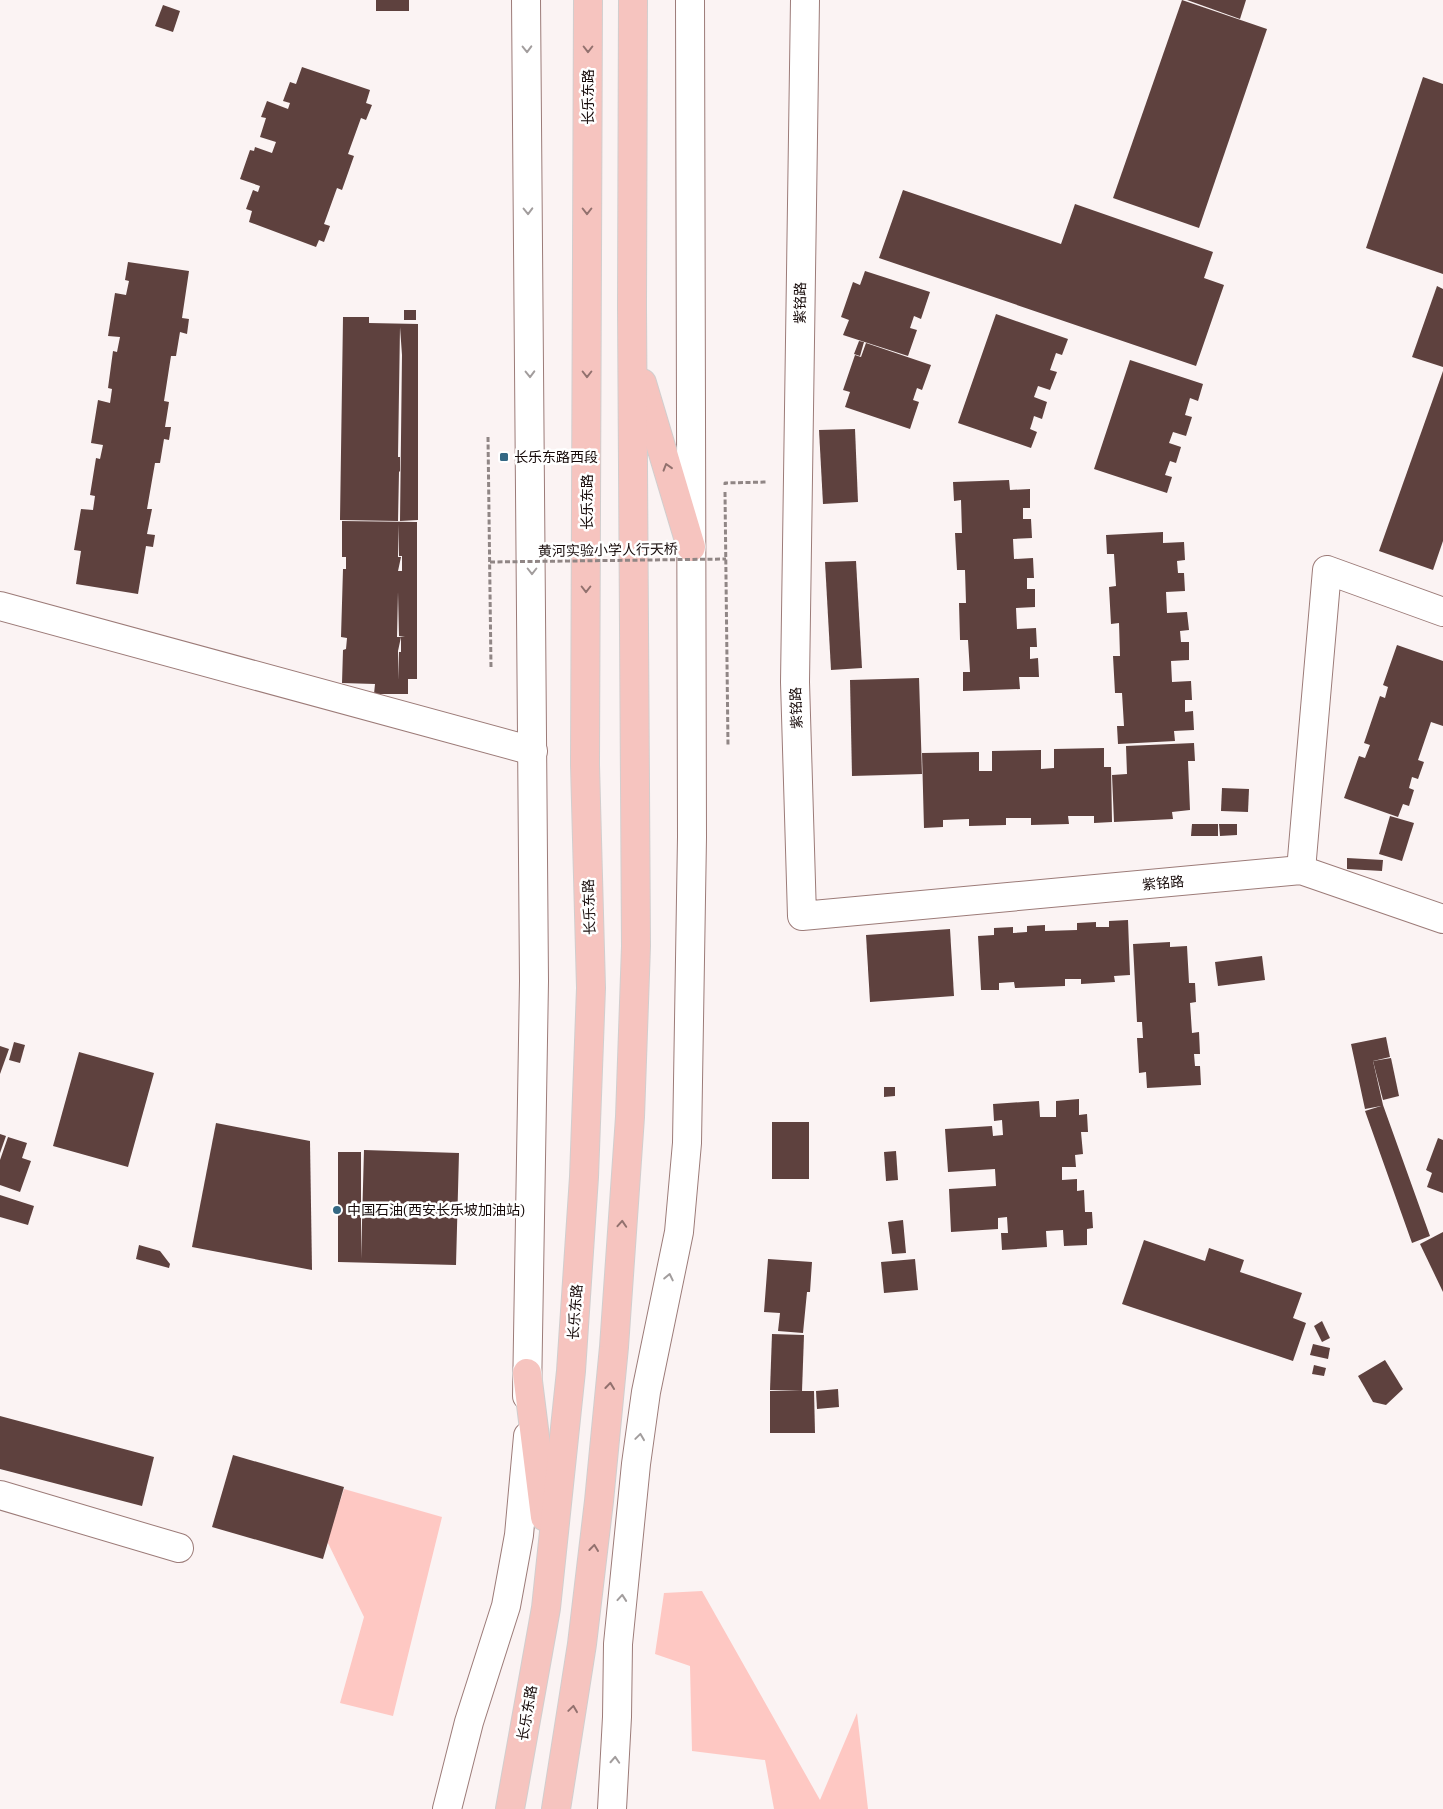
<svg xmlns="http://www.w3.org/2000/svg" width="1443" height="1809" font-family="'Exo 2','Noto Sans SC',sans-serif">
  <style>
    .green { fill: #fec8c3 }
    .building { fill: #5e413e; fill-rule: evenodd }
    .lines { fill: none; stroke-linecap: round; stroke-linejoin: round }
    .street-casing { stroke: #9c7b78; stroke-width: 30 }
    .primary-casing { stroke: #d1cece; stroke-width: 30 }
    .path { stroke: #908685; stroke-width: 3; stroke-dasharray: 5 2.5; stroke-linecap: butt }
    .street { stroke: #fff; stroke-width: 28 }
    .primary { stroke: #f6c4bf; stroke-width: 28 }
    .path-bridge { stroke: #908685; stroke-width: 3; stroke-dasharray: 5 2.5; stroke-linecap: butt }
    .oneway { stroke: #a29d9d }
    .oneway2 { stroke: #92716e }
    .poi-dot { fill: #346884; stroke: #fff; stroke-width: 2 }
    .labels { text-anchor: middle; stroke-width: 5; stroke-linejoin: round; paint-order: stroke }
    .street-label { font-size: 14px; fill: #170b0a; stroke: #fff }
    .poi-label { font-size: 14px; fill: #170b0a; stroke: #fff; text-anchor: start }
  </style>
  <rect width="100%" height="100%" fill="#fbf3f3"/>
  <g class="green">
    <polygon points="344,1489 442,1517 393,1716 340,1703 364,1617 327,1541"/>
    <polygon points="702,1591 820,1800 857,1713 868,1809 774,1809 765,1760 692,1751 690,1666 655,1654 664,1593"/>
  </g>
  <g class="building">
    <rect x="376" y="0" width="33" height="11"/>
    <polygon points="1182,0 1267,29 1199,228 1113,198"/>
    <polygon points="1187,0 1246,0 1240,19"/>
    <polygon points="163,5 180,11 173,32 155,26"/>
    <polygon points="302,67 370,90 366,103 372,105 366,120 361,118 348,154 354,156 342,190 337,188 324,224 330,226 324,242 319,240 316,247 249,222 252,211 246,209 253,190 258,192 260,186 240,179 250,150 254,151 255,147 272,153 276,142 260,137 266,118 261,117 267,101 288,109 290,103 283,101 290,82 296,84"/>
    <polygon points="1423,77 1443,84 1443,274 1366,248"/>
    <polygon points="903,190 1061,244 1075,204 1213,252 1204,278 1224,285 1196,366 879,258"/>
    <polygon points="128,262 189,271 182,318 189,319 187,334 180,332 176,356 171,356 164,401 169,402 165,427 171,427 169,440 164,439 160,463 155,463 147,509 152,509 147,534 155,535 153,547 146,546 138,594 76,584 81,551 74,550 81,509 93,510 95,496 90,495 96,458 100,459 103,445 91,443 98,400 110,403 112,389 108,388 113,351 117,352 120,337 108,336 115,293 126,295 129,281 125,280"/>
    <polygon points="865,271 930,292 921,319 914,316 910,328 917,330 908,356 843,335 849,320 841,317 853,282 860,285"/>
    <polygon points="1437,286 1443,289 1443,367 1412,357"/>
    <rect x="404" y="310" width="12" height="10"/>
    <polygon points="996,314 1068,339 1062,355 1056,353 1050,370 1057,372 1050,390 1038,386 1034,397 1047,402 1042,419 1034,416 1032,423 1030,429 1037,432 1031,448 958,423"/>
    <polygon points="343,317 369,317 369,323 418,324 418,520 400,521 402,355 400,327 398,457 400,457 400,471 399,472 398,521 340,520"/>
    <polygon points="859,341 864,342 860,356 854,354"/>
    <polygon points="866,343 931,365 922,390 917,388 913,400 919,402 910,429 845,407 850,392 843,390 855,355 861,357"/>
    <polygon points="1130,360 1203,384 1198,401 1190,398 1185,415 1192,417 1186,436 1173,432 1169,443 1181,447 1176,463 1170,461 1165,475 1172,477 1167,493 1094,469"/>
    <polygon points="1443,371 1443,541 1433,570 1379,551"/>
    <polygon points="855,429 858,502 823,504 819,430"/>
    <polygon points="1009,480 1010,490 1030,489 1030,508 1023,508 1023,519 1031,519 1032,538 1013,539 1014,559 1033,558 1034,578 1027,578 1027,589 1035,589 1035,607 1016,608 1017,629 1036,628 1037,647 1030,647 1030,659 1038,658 1039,677 1019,677 1020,689 963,691 963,672 970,672 968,640 960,640 959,603 966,603 965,570 957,570 955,533 962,533 961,500 954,501 953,482"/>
    <path d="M342,521L417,522V679H408V694H374L375,684L342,683L343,650L346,649L347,638L341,637L343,569H346V557H342ZM398,524L399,556H402V571H398L401,557H398ZM398,592L399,636L405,637H401V652H399V680L398,651L401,637H397Z"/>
    <polygon points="1163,532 1163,543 1184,542 1185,560 1177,561 1178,573 1184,573 1185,591 1166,592 1167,613 1187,612 1189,630 1180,631 1181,642 1189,642 1189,660 1171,661 1172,682 1191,681 1192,700 1185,700 1185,712 1193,711 1194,730 1174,731 1175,741 1118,744 1117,726 1124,726 1122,693 1115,693 1113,656 1120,656 1119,623 1111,624 1109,587 1116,586 1114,554 1107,554 1106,535"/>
    <polygon points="856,561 862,668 831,670 825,562"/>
    <polygon points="1397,645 1443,661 1443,726 1431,722 1418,760 1424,762 1418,779 1412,777 1409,788 1414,790 1409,806 1403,804 1398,817 1344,798 1359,756 1365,758 1370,745 1364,743 1380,696 1385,698 1388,687 1383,685"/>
    <polygon points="919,678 922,774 852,776 850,680"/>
    <polygon points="1194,743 1195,761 1188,761 1190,810 1172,812 1173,819 1114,822 1112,775 1127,774 1126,746"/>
    <polygon points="1104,748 1104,767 1111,767 1112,822 1094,823 1094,816 1068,816 1069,824 1031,825 1031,818 1006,818 1006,825 969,826 969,819 943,820 943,827 924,828 922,753 979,752 979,771 992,771 992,751 1041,750 1041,769 1054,768 1054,749"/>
    <polygon points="1222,788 1249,789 1248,812 1221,811"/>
    <polygon points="1390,816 1414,823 1402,861 1379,854"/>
    <polygon points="1192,824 1218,824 1218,836 1191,836"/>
    <polygon points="1219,824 1237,824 1237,835 1220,836"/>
    <polygon points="1347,858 1383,860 1382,871 1347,869"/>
    <polygon points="1128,920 1130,975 1114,976 1115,982 1081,984 1081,979 1065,979 1065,986 1015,988 1014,982 999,983 999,990 981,990 978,936 994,935 994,928 1013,927 1013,933 1027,932 1027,926 1045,925 1045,931 1077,930 1077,923 1096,922 1096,927 1109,927 1109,921"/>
    <polygon points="950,929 954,996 870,1002 866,935"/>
    <polygon points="1170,942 1170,947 1187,946 1189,983 1195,983 1196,1002 1190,1003 1192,1033 1199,1032 1200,1054 1194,1054 1195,1066 1200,1066 1201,1085 1147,1088 1146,1072 1139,1073 1137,1038 1143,1038 1142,1022 1137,1022 1133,944"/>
    <polygon points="1262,956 1265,980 1218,986 1215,962"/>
    <polygon points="1386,1037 1390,1057 1373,1061 1383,1105 1430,1236 1412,1243 1365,1111 1381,1106 1365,1109 1351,1044"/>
    <polygon points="14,1042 25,1045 20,1063 9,1060"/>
    <polygon points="0,1046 9,1049 0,1074"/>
    <polygon points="79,1052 154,1073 128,1167 53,1146"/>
    <polygon points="1391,1058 1399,1096 1383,1100 1373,1061"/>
    <polygon points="884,1087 895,1087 895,1096 884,1097"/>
    <polygon points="1079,1099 1079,1115 1087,1114 1088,1132 1081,1132 1083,1154 1075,1155 1076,1167 1062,1167 1062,1180 1077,1179 1077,1191 1084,1190 1085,1212 1092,1212 1093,1228 1087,1229 1087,1245 1064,1246 1063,1230 1046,1231 1047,1247 1002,1250 1001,1233 1008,1233 1007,1217 998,1218 998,1229 951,1232 949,1189 996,1186 995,1169 948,1172 945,1129 992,1126 993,1136 1003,1135 1002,1120 994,1121 993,1104 1039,1101 1040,1117 1056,1117 1056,1101"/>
    <rect x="772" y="1122" width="37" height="57"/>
    <polygon points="216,1123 310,1141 312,1270 192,1247"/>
    <polygon points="0,1134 6,1136 0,1153"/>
    <polygon points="8,1137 27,1143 22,1158 31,1161 20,1192 0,1185 0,1160"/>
    <polygon points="1438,1138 1443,1140 1443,1193 1427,1187 1432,1173 1426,1170"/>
    <polygon points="364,1150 459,1153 456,1265 338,1262 338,1152 361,1152 361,1259"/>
    <polygon points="896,1151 898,1180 886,1181 884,1152"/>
    <polygon points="0,1195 34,1206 28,1225 0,1217"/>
    <polygon points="903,1220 906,1253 892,1254 888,1222"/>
    <polygon points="1443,1232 1443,1292 1420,1244"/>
    <polygon points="1144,1240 1205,1261 1209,1248 1244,1260 1240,1272 1302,1293 1293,1318 1306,1323 1293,1361 1122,1304"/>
    <polygon points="139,1245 160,1251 170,1264 169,1268 136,1259"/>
    <polygon points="768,1259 812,1262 810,1292 807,1292 803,1333 778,1331 780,1313 764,1312"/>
    <polygon points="915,1259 918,1290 884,1293 881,1262"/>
    <polygon points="1322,1321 1330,1338 1322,1342 1314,1326"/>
    <polygon points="772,1334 804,1335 802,1391 770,1390"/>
    <polygon points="1313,1344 1330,1348 1328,1359 1310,1355"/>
    <polygon points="1385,1360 1403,1389 1386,1405 1373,1402 1358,1376"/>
    <polygon points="1314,1365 1326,1368 1324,1376 1312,1374"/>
    <polygon points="838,1389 839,1407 817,1409 816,1391"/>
    <polygon points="770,1391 814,1391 815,1433 770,1433"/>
    <polygon points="0,1416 154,1457 142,1506 0,1469"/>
    <polygon points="233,1455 344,1487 323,1559 212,1527"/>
  </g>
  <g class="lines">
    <defs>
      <g id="street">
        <polyline points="526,0 534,981 527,1396"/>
        <polyline points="805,0 795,682 802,916 1301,870 1443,919"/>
        <polyline points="0,606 533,751"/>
        <polyline points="1301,870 1327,570 1443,612"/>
        <polyline points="0,1495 179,1548"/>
        <polyline points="447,1809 469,1722 506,1606 519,1535 528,1436"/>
        <polyline points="612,1809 617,1717 618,1644 636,1464 646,1392 679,1232 687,1143 692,837 690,0"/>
      </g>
      <g id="primary">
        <polyline points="642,383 691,547"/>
        <polyline points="527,1373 545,1517"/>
        <polyline points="510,1809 546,1608 571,1371 584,1177 591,988 585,765 588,0"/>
        <polyline points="556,1809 582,1644 599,1501 614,1347 630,1117 636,946 632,307 633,0"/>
      </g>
    </defs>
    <use href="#street" class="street-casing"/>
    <use href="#primary" class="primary-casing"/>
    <g class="path">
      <polyline points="488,437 491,668"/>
      <polyline points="725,485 725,483 767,482"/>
      <polyline points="725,492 728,746"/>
    </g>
    <use href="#street" class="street"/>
    <use href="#primary" class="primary"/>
    <polyline class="path-bridge" points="490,562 726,559"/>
  </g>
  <defs><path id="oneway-chevron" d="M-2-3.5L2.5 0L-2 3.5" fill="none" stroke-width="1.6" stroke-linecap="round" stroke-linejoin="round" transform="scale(1.25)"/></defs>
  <g class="oneway">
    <use href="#oneway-chevron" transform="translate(527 49) rotate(89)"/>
    <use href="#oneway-chevron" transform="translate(528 211) rotate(89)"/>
    <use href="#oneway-chevron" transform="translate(530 374) rotate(89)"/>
    <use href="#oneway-chevron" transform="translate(532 571) rotate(90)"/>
    <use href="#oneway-chevron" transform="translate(669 1277) rotate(-78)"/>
    <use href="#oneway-chevron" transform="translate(640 1437) rotate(-82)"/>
    <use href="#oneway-chevron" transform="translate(622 1598) rotate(-85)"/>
    <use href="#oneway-chevron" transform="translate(615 1760) rotate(-87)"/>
  </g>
  <g class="oneway2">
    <use href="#oneway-chevron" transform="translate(588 49) rotate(90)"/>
    <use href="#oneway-chevron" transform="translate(587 211) rotate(90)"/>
    <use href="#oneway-chevron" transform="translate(587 374) rotate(90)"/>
    <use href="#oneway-chevron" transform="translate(667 467) rotate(-107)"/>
    <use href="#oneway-chevron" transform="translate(586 589) rotate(90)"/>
    <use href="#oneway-chevron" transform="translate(622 1224) rotate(-86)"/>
    <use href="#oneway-chevron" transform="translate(610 1386) rotate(-84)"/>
    <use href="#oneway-chevron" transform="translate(594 1548) rotate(-83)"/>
    <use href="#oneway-chevron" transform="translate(573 1709) rotate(-82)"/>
  </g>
  <g class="poi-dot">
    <rect x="499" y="452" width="10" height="10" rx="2.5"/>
    <circle cx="337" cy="1210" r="5"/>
  </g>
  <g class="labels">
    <g class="street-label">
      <text transform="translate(588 97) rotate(-90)" y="5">长乐东路</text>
      <text transform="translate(800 303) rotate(-89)" y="5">紫铭路</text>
      <text transform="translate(587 502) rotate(-90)" y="5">长乐东路</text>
      <text transform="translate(608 550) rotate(-1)" y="5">黄河实验小学人行天桥</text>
      <text transform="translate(796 708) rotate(-92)" y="5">紫铭路</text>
      <text transform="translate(1163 883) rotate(-5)" y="5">紫铭路</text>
      <text transform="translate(589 907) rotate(-92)" y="5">长乐东路</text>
      <text transform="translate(575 1312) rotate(-86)" y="5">长乐东路</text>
      <text transform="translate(527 1713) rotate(-80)" y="5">长乐东路</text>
    </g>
    <g class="poi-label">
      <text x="514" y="462">长乐东路西段</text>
      <text x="347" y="1215">中国石油(西安长乐坡加油站)</text>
    </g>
  </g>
</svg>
